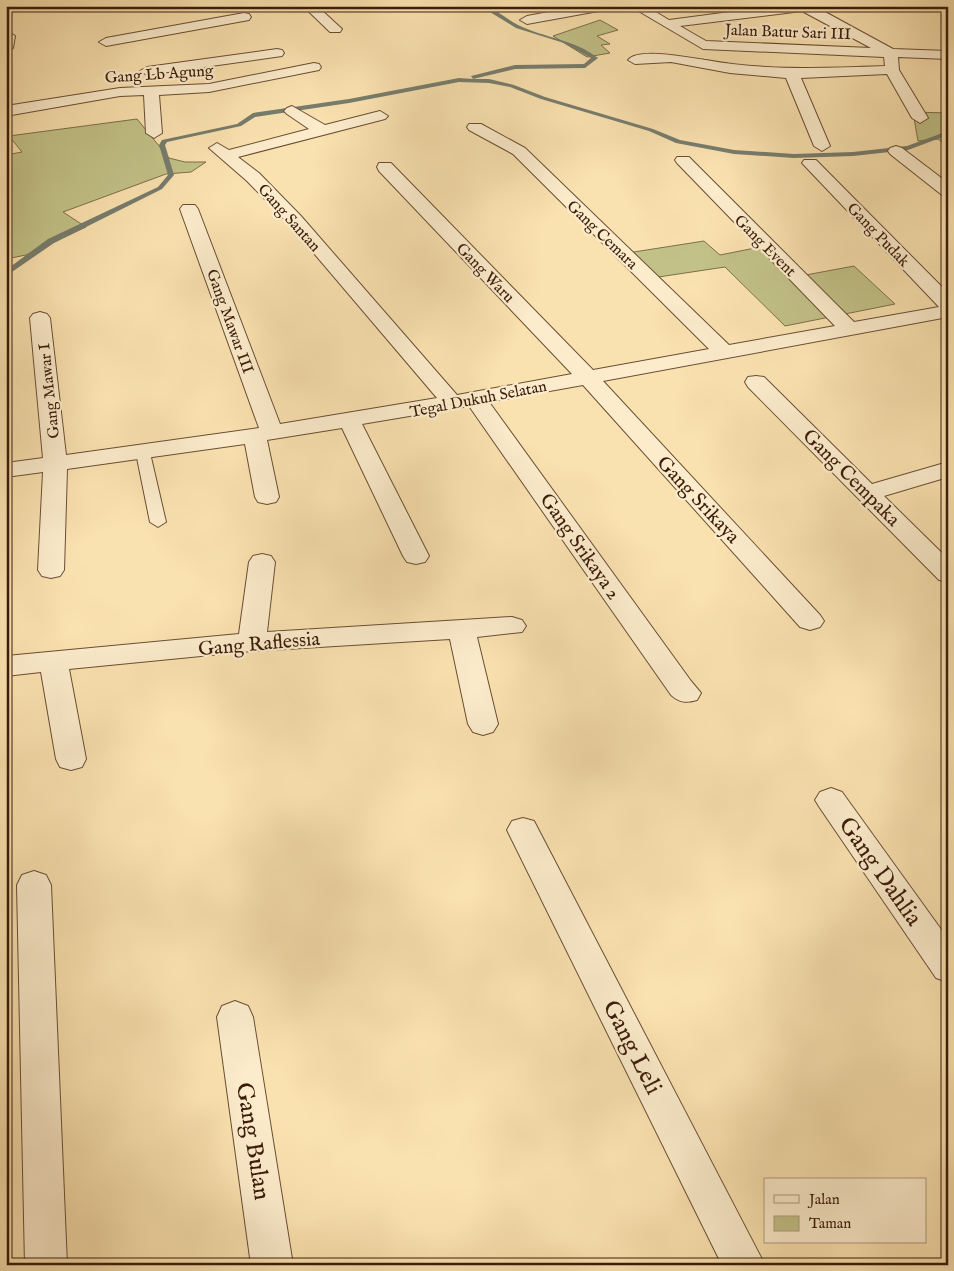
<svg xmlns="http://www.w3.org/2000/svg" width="954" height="1271" font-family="'IM FELL English',serif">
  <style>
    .green { fill: #c2c288; stroke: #7e6f49 }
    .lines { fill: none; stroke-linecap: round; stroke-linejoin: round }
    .stream { fill: #777d6e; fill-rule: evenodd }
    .service-casing { stroke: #6a4e34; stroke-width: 2 }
    .minor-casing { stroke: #6a4e34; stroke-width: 2 }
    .service { fill: #fceccc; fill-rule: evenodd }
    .minor { fill: #fceccc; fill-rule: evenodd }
    .labels { text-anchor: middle; stroke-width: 4.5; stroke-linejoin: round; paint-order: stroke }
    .far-street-label { font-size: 16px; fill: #3a1c0a; stroke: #fceccc }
    .street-label { font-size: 20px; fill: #3a1c0a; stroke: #fceccc }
    .near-street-label { font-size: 24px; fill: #3a1c0a; stroke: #fceccc }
  </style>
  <rect width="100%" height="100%" fill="#fae2b0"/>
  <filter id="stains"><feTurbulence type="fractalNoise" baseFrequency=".004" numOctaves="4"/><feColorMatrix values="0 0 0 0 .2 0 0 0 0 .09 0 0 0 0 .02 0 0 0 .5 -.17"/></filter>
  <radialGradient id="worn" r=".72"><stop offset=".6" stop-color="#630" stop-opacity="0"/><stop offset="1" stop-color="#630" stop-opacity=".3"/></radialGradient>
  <g class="green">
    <polygon points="600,20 618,30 597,36 610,44 601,45 610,53 587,57 553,36"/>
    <polygon points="913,112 948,113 948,146 938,139 918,141"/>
    <polygon points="137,119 169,158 185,162 206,162 191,172 166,174 63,212 86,227 26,255 6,259 6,155 22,152 9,136"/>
    <polygon points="704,241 720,255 765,246 795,277 854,266 895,304 785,326 725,267 645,279 621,254"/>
  </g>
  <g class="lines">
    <path class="stream" d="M480,6C493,6 506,19 518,25C544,38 574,39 598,58L585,68L515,69L473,79H489L514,85L545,97L653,129L680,140L734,150L794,154L853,152L907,146L948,131V135L908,150L853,156L794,158L734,154L676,143L649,131L541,99L510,87L489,83L459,82L349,103L255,117L241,126L167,142L165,145L174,175L162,189L54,243L6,276V270L48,239L158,187L168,175L159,145L162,140L237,124L253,113L349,99L459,78L473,79L471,76L515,65L584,64L591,58L564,43L516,28Z"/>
    <defs>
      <polygon id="service" points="143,449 150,453 166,522 158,527 150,522 136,453"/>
      <g id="minor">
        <polygon points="303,6 317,6 342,29 340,32 330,32"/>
        <polygon points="581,6 610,6 604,10 527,24 520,20 527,16"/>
        <path d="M630,6H646L669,20L776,6H814L893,49L948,51V59L898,57L899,70L928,118L920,123L912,118L887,74L801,78L830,146L822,151L814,146L786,78L730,73L671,62L635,64L628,60C638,47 691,58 706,60C766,71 824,68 885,66L884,57L703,49ZM802,11L871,48L706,41L680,26Z"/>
        <polygon points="244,13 249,14 251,17 249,20 106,46 99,42 106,38"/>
        <polygon points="6,30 15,36 13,48 6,52"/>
        <polygon points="277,49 282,50 284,53 282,56 147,75 140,71 147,67"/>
        <polygon points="314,63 319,64 321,67 319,70 209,92 159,95 162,133 154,138 146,133 144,95 120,96 6,116 6,106 120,88 209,84"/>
        <path d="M292,106L325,125L380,111L388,116L385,119L238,157L259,173L301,216L457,395L572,374L379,171L377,167L379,163H391L593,370L709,349L513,154L469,130L467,127L469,124H481L525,148L729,345L835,326L677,163L675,160L677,157H689L854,322L939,307L802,163L804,160H816L948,293V317L603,381L820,615L824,621L820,627L810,630L800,627L583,385L489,402L691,681L701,693L697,700C686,703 680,703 671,695L469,406L362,424L429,556L425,562L416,564L407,562L403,556L342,428L267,440L279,497L276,502L267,504L258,502L255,497L245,444L67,469L64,570L60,576L51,578L42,576L38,570L43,472L6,477V463L43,458L30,318L33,314L40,312L47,314L50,318L66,455L259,428L180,209L183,205H195L198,209L280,424L437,398L289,224L247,181L209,148L217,143L229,150L309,129L287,114L284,111L287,108Z"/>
        <polygon points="896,146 902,148 948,183 948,196 942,195 890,154 888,151 890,148"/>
        <polygon points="756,376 764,377 872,484 948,462 948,477 884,496 948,559 948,582 939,580 748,387 745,382 748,377"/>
        <polygon points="262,554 271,556 275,562 267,632 512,617 522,620 526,626 522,632 477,637 498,724 493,732 483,735 473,732 468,724 450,639 252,651 69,669 86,759 82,767 71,770 60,767 56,759 41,672 6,676 6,656 239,634 249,562 253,556"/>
        <polygon points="831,788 842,792 948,939 948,982 936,978 820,808 815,800 820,792"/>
        <polygon points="523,818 534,821 765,1265 722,1265 507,830 512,821"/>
        <polygon points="34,871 46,875 51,885 67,1265 25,1265 17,885 22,875"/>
        <polygon points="235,1001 248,1006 253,1017 293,1265 251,1265 217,1017 222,1006"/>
      </g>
    </defs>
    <use href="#service" class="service-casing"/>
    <use href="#minor" class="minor-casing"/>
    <use href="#service" class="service"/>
    <use href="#minor" class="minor"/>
  </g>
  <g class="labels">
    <g class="far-street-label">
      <text transform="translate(788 31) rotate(2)" y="6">Jalan Batur Sari III</text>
      <text transform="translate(159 73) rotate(-4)" y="6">Gang Lb Agung</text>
      <text transform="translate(290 217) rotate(48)" y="6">Gang Santan</text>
      <text transform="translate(603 234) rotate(44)" y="6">Gang Cemara</text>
      <text transform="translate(879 234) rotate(46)" y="6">Gang Pudak</text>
      <text transform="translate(766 245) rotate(45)" y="6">Gang Event</text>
      <text transform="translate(486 272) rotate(46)" y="6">Gang Waru</text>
      <text transform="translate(231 321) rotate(70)" y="6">Gang Mawar III</text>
      <text transform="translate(48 391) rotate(-96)" y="6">Gang Mawar I</text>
      <text transform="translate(478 398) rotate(-11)" y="6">Tegal Dukuh Selatan</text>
    </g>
    <g class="street-label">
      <text transform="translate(852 477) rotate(45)" y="7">Gang Cempaka</text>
      <text transform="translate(699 499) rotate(47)" y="7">Gang Srikaya</text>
      <text transform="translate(581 546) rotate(55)" y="7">Gang Srikaya 2</text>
      <text transform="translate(259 643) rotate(-5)" y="7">Gang Raflessia</text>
    </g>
    <g class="near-street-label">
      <text transform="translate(881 871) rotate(55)" y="8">Gang Dahlia</text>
      <text transform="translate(633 1047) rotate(63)" y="8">Gang Leli</text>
      <text transform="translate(254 1141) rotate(81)" y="8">Gang Bulan</text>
    </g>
  </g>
  <rect width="954" height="1271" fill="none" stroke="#fae2b0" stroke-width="25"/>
  <rect x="8" y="8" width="939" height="1256" fill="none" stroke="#3a1c0a" stroke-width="2.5"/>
  <rect x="12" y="12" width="929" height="1246" fill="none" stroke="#3a1c0a"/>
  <rect x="764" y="1178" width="162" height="65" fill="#fceccc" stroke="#ae997e"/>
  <rect x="774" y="1195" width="25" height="8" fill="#fceccc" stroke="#ae997e"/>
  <text x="809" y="1204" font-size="15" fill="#3a1c0a">Jalan</text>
  <rect x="774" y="1216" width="25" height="15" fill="#c2c288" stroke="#ae997e"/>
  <text x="809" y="1228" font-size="15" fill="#3a1c0a">Taman</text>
  <rect width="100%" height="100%" filter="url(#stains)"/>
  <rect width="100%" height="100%" fill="url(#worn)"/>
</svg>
